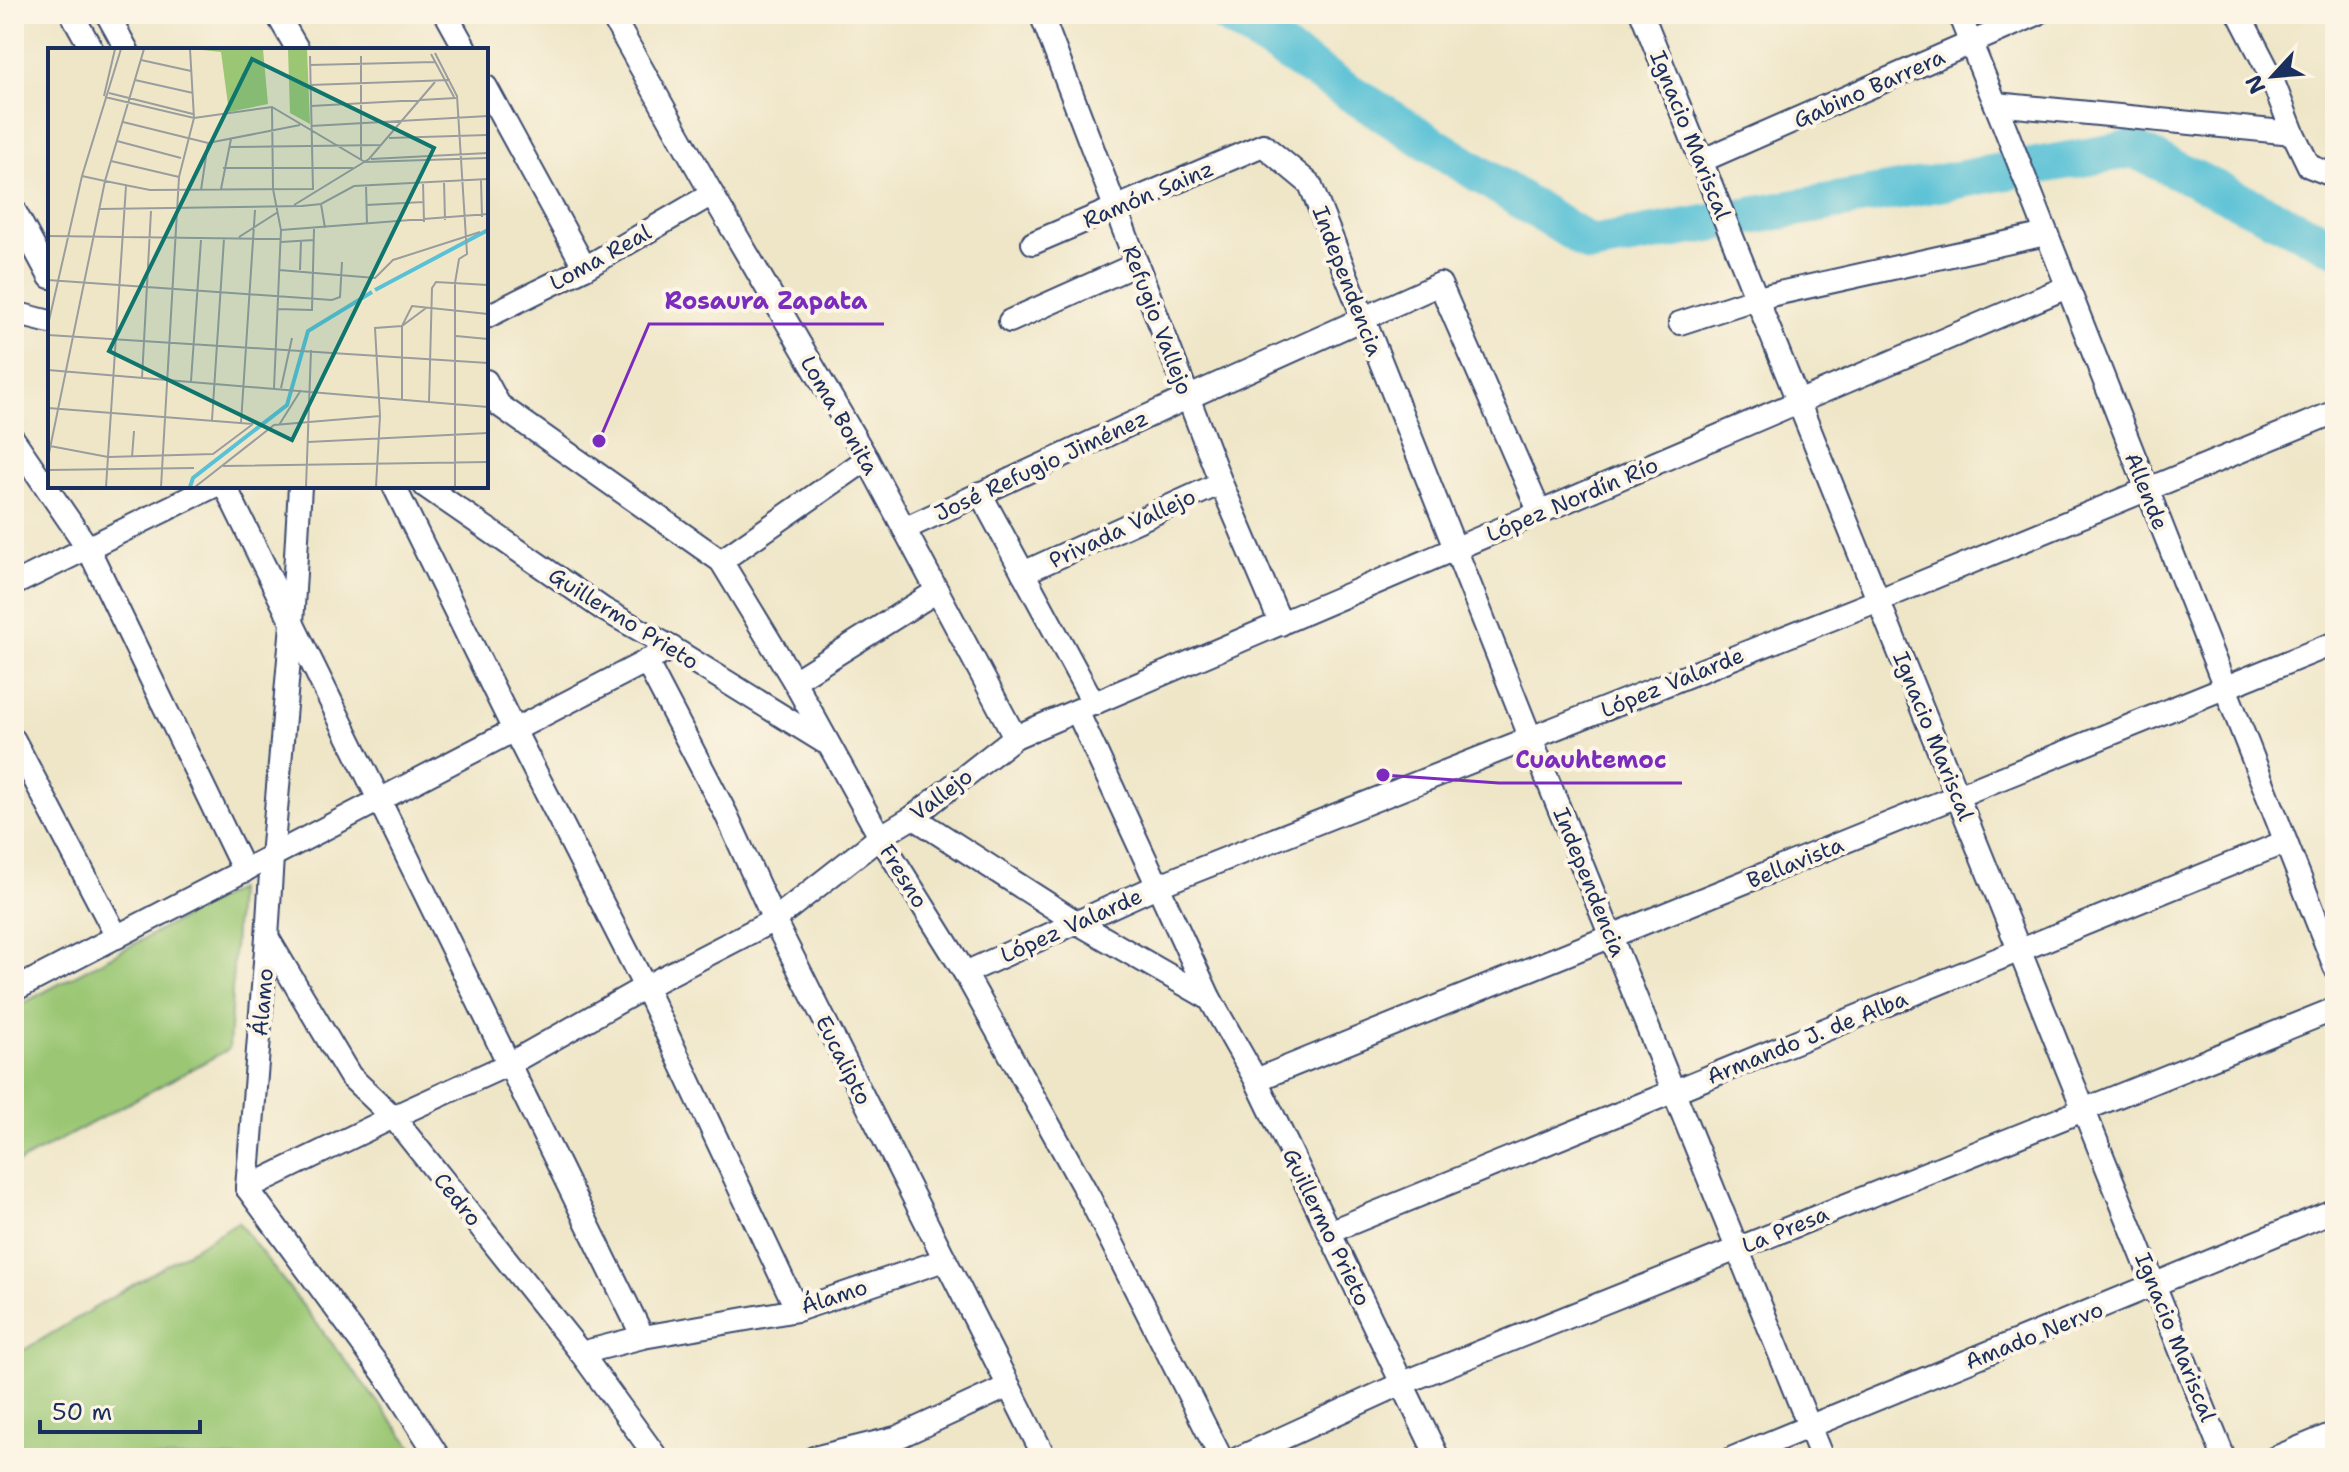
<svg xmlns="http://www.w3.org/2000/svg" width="2349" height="1472" font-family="'Shantell Sans',sans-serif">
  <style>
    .green { fill: #9bc775; stroke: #5b7b6a; stroke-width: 2 }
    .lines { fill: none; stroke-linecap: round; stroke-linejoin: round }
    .river { stroke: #59c1d6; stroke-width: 38 }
    .minor-casing { stroke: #3b4a6e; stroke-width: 26 }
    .minor { stroke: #fff; stroke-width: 22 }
    .labels { text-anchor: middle; stroke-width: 8; stroke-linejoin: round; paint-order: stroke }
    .street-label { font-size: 22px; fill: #1b2f5e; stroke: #fcf5e5 }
    .inset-river { fill: none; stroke: #59c1d6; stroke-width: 4 }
    .inset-road { fill: none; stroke: #9a9d9e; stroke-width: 2 }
    .view { fill: #0f766e; fill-opacity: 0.15; stroke: #0f766e; stroke-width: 4 }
    .inset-edge { fill: none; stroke: #1b2f5e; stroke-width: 4 }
    .leader { fill: none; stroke: #7b2cbf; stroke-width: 3 }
    .callout-dot { fill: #7b2cbf; stroke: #fcf5e5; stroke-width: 3 }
    .callout-label { font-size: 24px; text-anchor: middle; font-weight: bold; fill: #7b2cbf; stroke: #fcf5e5; stroke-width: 8; stroke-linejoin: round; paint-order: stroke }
  </style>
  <rect width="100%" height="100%" fill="#fcf5e5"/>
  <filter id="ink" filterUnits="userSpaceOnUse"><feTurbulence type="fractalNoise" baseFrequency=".0125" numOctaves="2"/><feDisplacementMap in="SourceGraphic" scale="16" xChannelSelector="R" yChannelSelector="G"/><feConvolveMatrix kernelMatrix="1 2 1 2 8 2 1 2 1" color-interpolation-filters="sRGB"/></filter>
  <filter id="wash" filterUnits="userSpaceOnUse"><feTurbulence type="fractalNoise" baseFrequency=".006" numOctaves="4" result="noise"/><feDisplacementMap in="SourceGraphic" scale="32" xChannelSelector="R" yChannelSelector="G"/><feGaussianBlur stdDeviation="1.8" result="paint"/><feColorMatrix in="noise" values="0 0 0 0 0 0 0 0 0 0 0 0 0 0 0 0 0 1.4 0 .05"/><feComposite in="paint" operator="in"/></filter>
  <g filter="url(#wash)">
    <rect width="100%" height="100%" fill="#efe6c8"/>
    <g class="green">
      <polygon points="237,889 229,1049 14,1165 14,1008"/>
      <polygon points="238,1222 417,1453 409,1458 14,1458 14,1356"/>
    </g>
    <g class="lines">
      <polyline class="river" points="1225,14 1591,244 2133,149 2335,247"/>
    </g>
  </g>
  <g filter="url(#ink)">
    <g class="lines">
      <defs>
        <g id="minor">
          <polyline points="72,14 92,50"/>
          <polyline points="107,14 127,50"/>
          <polyline points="277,14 298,50"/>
          <polyline points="446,14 466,50"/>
          <polyline points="611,14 712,194 867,459 1015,737"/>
          <polyline points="1041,14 1221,483 1281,624"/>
          <polyline points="1642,14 2224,1458"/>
          <polyline points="1959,14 2002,120 2335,967"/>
          <polyline points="2239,14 2270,74 2293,133 2309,166 2335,176"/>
          <polyline points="486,87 585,268"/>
          <polyline points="1996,104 2293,133"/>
          <polyline points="1701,161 2037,14"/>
          <polyline points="14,210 50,277"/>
          <polyline points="1033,243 1263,145 1310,184 1531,739 1822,1458"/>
          <polyline points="14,313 50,322"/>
          <polyline points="486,317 585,268 712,194"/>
          <polyline points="1010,321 1137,264"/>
          <polyline points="1680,323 1757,298 2046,234"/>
          <polyline points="486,381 499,405 721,561 794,681 880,837 965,973 1089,1197 1221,1458"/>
          <polyline points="14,440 88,548 244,871"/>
          <polyline points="225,486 643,1337"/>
          <polyline points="300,486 292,624 272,857 267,937 247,1188 393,1386 439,1458"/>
          <polyline points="394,486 514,730 645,987 797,1310"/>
          <polyline points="425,486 603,609 672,648 824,742"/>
          <polyline points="980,493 1094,704"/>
          <polyline points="904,529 1187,398 1440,284 1540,513"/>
          <polyline points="721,561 867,459"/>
          <polyline points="1023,573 1221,483"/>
          <polyline points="14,584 214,486"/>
          <polyline points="646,661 726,814 774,920 1045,1458"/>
          <polyline points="794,681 937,591"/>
          <polyline points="1077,711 1210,999 1256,1080 1438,1458"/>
          <polyline points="14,740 117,937"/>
          <polyline points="913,817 1076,922 1210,999"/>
          <polyline points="267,937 350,1076 393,1117 581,1353 657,1458"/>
          <polyline points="965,973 1157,886 1879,600 2335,412"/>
          <polyline points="14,990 672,648"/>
          <polyline points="1256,1080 2335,643"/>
          <polyline points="247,1188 393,1117 509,1064 645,987 774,920 880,837 913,817 1015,737 2067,287"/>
          <polyline points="1329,1232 2285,842"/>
          <polyline points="581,1353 643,1337 797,1310 944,1260"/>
          <polyline points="814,1458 896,1438 1009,1386"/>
          <polyline points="1239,1458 1403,1383 2335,1009"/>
          <polyline points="1733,1458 2335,1210"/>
          <polyline points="2275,1458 2335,1433"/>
        </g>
      </defs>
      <use href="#minor" class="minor-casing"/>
      <use href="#minor" class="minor"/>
    </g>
  </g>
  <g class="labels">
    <g class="street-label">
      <text transform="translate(1869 88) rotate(-24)" y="8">Gabino Barrera</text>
      <text transform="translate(1691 135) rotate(68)" y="8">Ignacio Mariscal</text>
      <text transform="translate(1148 194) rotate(-23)" y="8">Ramón Sainz</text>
      <text transform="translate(600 257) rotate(-29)" y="8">Loma Real</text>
      <text transform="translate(1348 281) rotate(69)" y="8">Independencia</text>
      <text transform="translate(1158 320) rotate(69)" y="8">Refugio Vallejo</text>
      <text transform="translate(840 415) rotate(60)" y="8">Loma Bonita</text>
      <text transform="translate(1041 465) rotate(-25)" y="8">José Refugio Jiménez</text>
      <text transform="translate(2147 491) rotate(68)" y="8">Allende</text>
      <text transform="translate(1572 499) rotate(-23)" y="8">López Nordín Río</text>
      <text transform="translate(1122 528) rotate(-25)" y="8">Privada Vallejo</text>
      <text transform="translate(624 618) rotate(32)" y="8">Guillermo Prieto</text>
      <text transform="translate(1672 682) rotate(-22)" y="8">López Valarde</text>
      <text transform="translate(1934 736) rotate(68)" y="8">Ignacio Mariscal</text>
      <text transform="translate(941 794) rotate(-37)" y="8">Vallejo</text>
      <text transform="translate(1795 862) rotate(-22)" y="8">Bellavista</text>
      <text transform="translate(904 876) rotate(58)" y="8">Fresno</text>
      <text transform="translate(1590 882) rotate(68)" y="8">Independencia</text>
      <text transform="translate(1071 925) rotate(-24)" y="8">López Valarde</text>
      <text transform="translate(262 1002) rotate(-85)" y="8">Álamo</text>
      <text transform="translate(1807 1037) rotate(-22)" y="8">Armando J. de Alba</text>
      <text transform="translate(844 1060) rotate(63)" y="8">Eucalipto</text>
      <text transform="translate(458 1199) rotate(51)" y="8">Cedro</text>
      <text transform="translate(1327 1227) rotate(64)" y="8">Guillermo Prieto</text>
      <text transform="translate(1785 1229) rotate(-22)" y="8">La Presa</text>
      <text transform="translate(834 1296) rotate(-18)" y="8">Álamo</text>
      <text transform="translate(2034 1335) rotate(-22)" y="8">Amado Nervo</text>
      <text transform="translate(2176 1337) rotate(68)" y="8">Ignacio Mariscal</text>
    </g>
  </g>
  <g transform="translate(48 48)">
    <rect width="440" height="440" fill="#efe6c8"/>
    <path d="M145,1H215L220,56L181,64L173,4ZM240,1H259L262,76L242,65Z" fill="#9bc775"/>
    <path class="inset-river" d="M327,242L440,182M142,439L145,430L239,357L260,283L324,244"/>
    <path class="inset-road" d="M96,1L57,133L102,142L265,141M387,5L409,48L419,206L411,211L407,235V439M383,6L406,49M262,8L265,142M313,8V111M93,12L143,23M262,17L387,14M87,32L145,45M262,37L402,32M61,45L145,66M56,48L67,1M57,49L146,70L224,59L317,114L440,110M263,58L408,50M224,59L225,141L233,182L226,340M75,74L160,95L252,77M263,78L440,68M341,90L440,87M69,93L133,110M181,99L334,97M323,111L440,105M63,113L131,129M175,120H305M433,132L434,169M396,133L397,172M375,134L376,174M318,137L319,177M173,141L183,91M153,142L160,95M273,156L277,180M246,157L321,111L387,34M318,157L376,154M51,161L254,158L273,156L306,138L440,131M233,182L440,166M0,188L233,191M191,189L230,164M233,194L266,192M231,222L327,230L345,212L432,184M252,222L253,193M0,232L284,252L292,249L294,214M229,261L264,262L266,181M0,277L34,128L73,1M0,287L440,315M408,288L440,291M0,322L440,359M94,330L103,163M143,333L153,192M233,340L244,290M354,352V278L364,258L440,266M381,354L384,240L388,234L440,237M0,360L205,376M164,372L176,191M193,375L207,162M231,377L253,342M260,394L440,385M2,398L60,409L165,406L205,376M84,409L86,383M0,410L57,133L34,128M175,418L440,414M0,422L146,420M58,439L78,138M113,439L131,129L146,70L142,1M147,439L226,377L332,368M258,439L263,302M328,439L332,368L327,280L354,278L378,260"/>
    <path class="view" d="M204,11L386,100L244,392L61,303Z"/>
    <rect width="440" height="440" class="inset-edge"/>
  </g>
  <path class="leader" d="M599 441L649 324H884M1383 775L1499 783H1682"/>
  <g class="callout-dot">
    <circle cx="599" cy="441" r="8"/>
    <circle cx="1383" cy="775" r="8"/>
  </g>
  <g class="callout-label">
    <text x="766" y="309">Rosaura Zapata</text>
    <text x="1591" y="768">Cuauhtemoc</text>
  </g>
  <rect width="2349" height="1472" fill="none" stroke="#fcf5e5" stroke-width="48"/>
  <g transform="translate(2273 76) rotate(244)" stroke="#fcf5e5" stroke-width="6" paint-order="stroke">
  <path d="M0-6L14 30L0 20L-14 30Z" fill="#1b2f5e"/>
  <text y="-12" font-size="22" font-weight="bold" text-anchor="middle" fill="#1b2f5e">N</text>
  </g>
  <path d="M40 1420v12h160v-12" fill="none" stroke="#1b2f5e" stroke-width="4"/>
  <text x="52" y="1420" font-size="24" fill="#1b2f5e" stroke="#fcf5e5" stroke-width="6" paint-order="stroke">50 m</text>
</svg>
